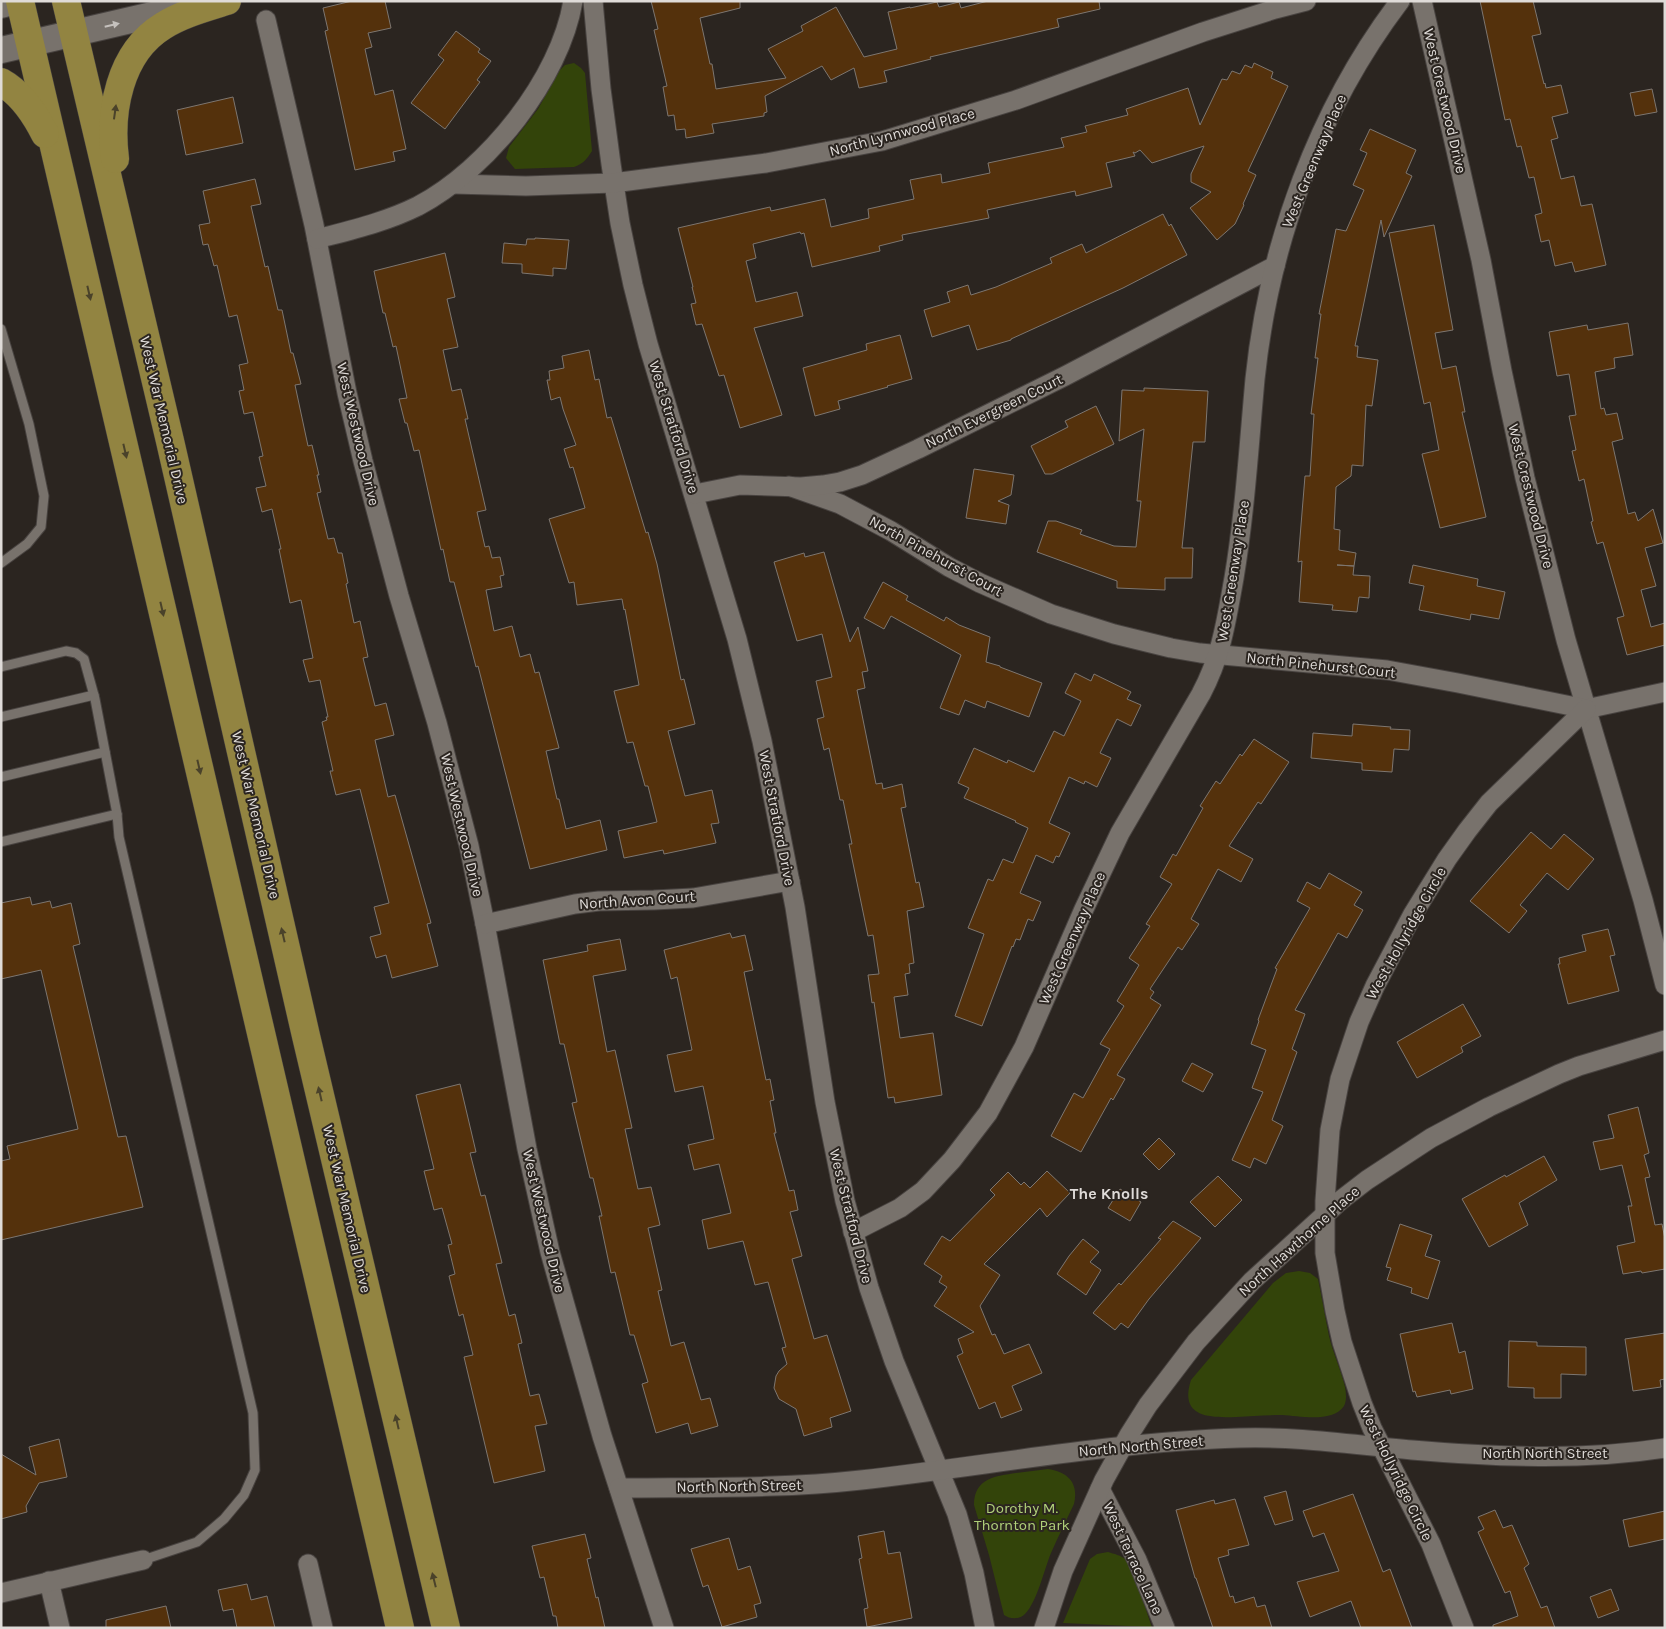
<svg xmlns="http://www.w3.org/2000/svg" width="1666" height="1629" font-family="Karla,sans-serif">
  <style>
    .green { fill: #33440a }
    .building { fill: #54310c; stroke: #7d7670 }
    .lines { fill: none; stroke-linecap: round; stroke-linejoin: round }
    .service-casing { stroke: #484340; stroke-width: 11 }
    .minor-casing { stroke: #484340; stroke-width: 21 }
    .secondary-casing { stroke: #484340; stroke-width: 28 }
    .trunk-casing { stroke: #484340; stroke-width: 29 }
    .service { stroke: #78726c; stroke-width: 9 }
    .minor { stroke: #78726c; stroke-width: 19 }
    .secondary { stroke: #78726c; stroke-width: 26 }
    .trunk { stroke: #928441; stroke-width: 28 }
    .oneway { fill: #c5c1bd }
    .oneway2 { fill: #4a422a }
    .labels { text-anchor: middle; stroke-width: 4; stroke-linejoin: round; paint-order: stroke }
    .street-label { font-size: 15px; fill: #dfdbd8; stroke: #2b2520 }
    .park-label { font-size: 15px; fill: #b0d079; stroke: #2b2520 }
    .neighbourhood-label { font-size: 16px; font-weight: bold; fill: #dfdbd8; stroke: #2b2520 }
  </style>
  <rect width="100%" height="100%" fill="#2b2520"/>
  <g class="green">
    <path d="M574,63L581,68L585,73L592,151C587,159 583,164 574,167L515,169L506,158L509,147L538,109L560,70L565,65Z"/>
    <path d="M1299,1271L1310,1273L1318,1279C1322,1298 1325,1317 1329,1336C1333,1353 1341,1370 1345,1387C1346,1393 1347,1400 1344,1406C1333,1423 1300,1416 1282,1415C1267,1415 1252,1416 1236,1417C1208,1418 1179,1417 1191,1380L1273,1283L1286,1273Z"/>
    <path d="M1048,1469C1068,1472 1079,1483 1074,1504C1066,1521 1058,1537 1051,1553C1044,1570 1037,1602 1025,1614C1019,1620 1010,1619 1004,1615L989,1555L974,1505C974,1478 996,1476 1016,1473C1027,1472 1038,1470 1048,1469Z"/>
    <path d="M1108,1552C1114,1554 1121,1555 1126,1560C1134,1568 1147,1614 1152,1627L1063,1623L1090,1559L1097,1554Z"/>
  </g>
  <g class="building">
    <polygon points="352,1 385,1 391,28 368,33 372,47 365,49 375,95 393,90 406,149 393,152 395,161 355,170 325,31 328,30 323,8"/>
    <polygon points="651,1 740,1 740,8 700,18 710,64 712,64 716,89 786,78 768,49 803,31 801,26 836,7 864,57 897,49 888,12 910,7 910,8 937,2 939,7 959,2 961,8 988,1 1099,1 1100,9 1057,19 1059,27 930,57 931,59 884,71 887,82 859,88 854,68 831,80 822,66 765,96 767,112 764,113 764,116 712,124 714,133 686,138 685,129 676,130 674,115 668,116 663,87 667,86 654,30 658,29"/>
    <polygon points="1480,1 1533,1 1541,34 1532,36 1544,84 1545,83 1546,88 1561,85 1568,113 1552,117 1558,138 1551,140 1561,179 1574,176 1581,206 1592,204 1606,265 1575,272 1572,262 1555,266 1549,240 1541,242 1535,215 1542,213 1534,177 1529,178 1521,146 1517,147 1510,119 1505,120"/>
    <polygon points="456,31 480,49 478,52 491,61 477,80 480,82 445,129 411,103 444,60 438,55"/>
    <polygon points="1254,63 1273,72 1271,78 1288,86 1248,171 1256,175 1243,204 1244,205 1235,224 1217,240 1190,208 1211,192 1191,182 1191,174 1204,146 1152,163 1140,150 1135,153 1133,152 1135,156 1106,163 1112,187 1076,196 1075,191 987,210 989,218 902,235 903,240 879,246 880,251 812,267 804,233 801,234 800,232 753,244 756,258 746,261 756,302 797,292 803,316 754,328 782,415 740,428 724,375 719,376 702,324 696,325 691,304 696,303 692,287 693,287 678,228 770,207 771,211 825,199 831,227 869,218 868,209 914,199 910,180 941,174 942,183 990,173 988,163 1064,147 1061,138 1087,132 1085,126 1128,115 1126,109 1188,88 1200,125 1222,79 1227,80 1232,71 1240,74 1245,65 1252,68"/>
    <polygon points="1652,89 1657,112 1635,116 1630,93"/>
    <polygon points="233,97 243,143 186,155 177,110"/>
    <polygon points="1370,129 1416,150 1406,173 1412,176 1384,237 1381,220 1355,346 1358,346 1357,357 1378,360 1372,406 1366,405 1363,466 1352,465 1351,476 1336,487 1334,529 1340,530 1339,550 1356,553 1354,566 1337,565 1354,566 1353,575 1370,576 1369,598 1359,597 1357,612 1332,610 1333,605 1299,602 1302,561 1298,562 1305,476 1310,476 1314,414 1311,414 1318,358 1315,358 1321,314 1319,314 1336,229 1346,231 1364,190 1353,185 1367,153 1360,150"/>
    <polygon points="255,179 261,204 251,206 265,267 268,266 278,310 282,310 291,353 293,353 301,384 295,385 308,446 312,445 319,475 317,475 321,492 317,493 328,539 334,538 338,553 342,553 348,583 346,584 354,623 360,621 368,657 363,658 375,706 386,703 394,735 375,740 388,797 395,795 431,923 427,924 438,966 392,978 386,955 376,958 370,937 381,934 374,907 389,903 360,789 336,795 330,771 333,771 322,722 327,720 326,717 328,717 320,680 309,682 303,660 313,658 301,600 290,603 279,549 281,549 272,509 262,512 256,488 266,486 259,457 263,456 253,412 244,414 239,391 244,390 239,365 248,363 237,315 229,317 217,265 214,266 208,244 203,245 199,225 210,223 203,191"/>
    <polygon points="1163,214 1169,226 1171,224 1187,255 1123,288 1011,339 1011,340 977,350 969,325 932,337 924,310 950,302 947,292 968,285 971,295 996,287 1052,263 1050,258 1082,244 1086,253"/>
    <polygon points="1434,225 1453,330 1435,333 1442,369 1456,366 1465,412 1462,412 1486,517 1440,528 1422,454 1439,450 1430,402 1424,404 1389,233"/>
    <polygon points="535,238 569,240 566,269 553,268 553,276 522,273 522,264 502,263 504,243 526,245 527,239 535,239"/>
    <polygon points="445,253 455,297 447,299 458,347 443,350 452,391 461,389 468,419 465,419 486,510 477,512 485,547 489,546 492,558 500,557 504,575 500,576 502,587 486,590 494,631 512,626 520,657 530,654 535,673 539,672 559,748 546,751 557,799 559,799 566,829 600,820 607,850 530,869 478,666 476,667 454,582 450,582 443,549 441,550 419,450 414,451 407,423 405,423 399,399 407,398 396,346 393,347 385,313 383,313 374,271"/>
    <polygon points="1628,323 1633,355 1614,358 1615,368 1595,372 1601,409 1604,408 1606,415 1617,413 1623,439 1612,442 1628,514 1635,512 1638,521 1653,509 1663,543 1645,548 1656,586 1641,590 1651,627 1665,623 1665,645 1627,655 1617,618 1624,616 1603,542 1597,544 1591,522 1593,521 1584,479 1579,481 1572,451 1576,450 1569,416 1576,415 1569,374 1557,376 1549,332 1587,325 1588,330"/>
    <polygon points="900,335 912,379 887,386 888,387 838,401 840,409 815,416 803,368 867,350 866,344"/>
    <polygon points="589,350 595,380 599,379 607,418 611,417 646,533 648,532 657,564 681,680 684,679 695,724 668,731 685,796 712,790 719,823 711,824 716,843 664,854 663,850 624,858 618,831 657,822 648,786 645,786 633,742 627,743 614,691 639,685 625,609 624,610 622,599 577,605 574,582 569,583 549,519 585,508 573,467 570,468 564,449 576,445 563,409 560,397 551,400 547,380 550,380 549,371 564,368 562,356"/>
    <polygon points="1144,388 1208,391 1205,442 1193,442 1182,548 1193,548 1192,578 1165,578 1165,590 1117,588 1117,581 1037,552 1048,521 1056,521 1082,530 1080,534 1114,546 1136,547 1141,501 1137,501 1144,429 1119,441 1122,390 1144,391"/>
    <polygon points="1096,406 1114,444 1052,474 1045,474 1031,446 1068,427 1065,421"/>
    <polygon points="974,469 1014,475 1011,495 998,501 1009,505 1006,524 966,518"/>
    <polygon points="824,552 850,642 858,627 868,671 862,672 865,688 857,690 876,784 882,783 883,789 902,784 906,807 901,808 916,883 919,882 924,907 907,911 914,963 909,964 910,973 905,974 908,995 894,997 900,1038 933,1033 942,1095 895,1103 894,1097 888,1098 874,1002 872,1003 868,975 879,974 873,935 868,936 849,844 852,844 843,800 840,800 829,748 824,750 817,719 824,717 816,681 832,677 822,634 797,641 774,562 804,553 805,557"/>
    <polygon points="1413,565 1478,579 1477,586 1505,592 1499,619 1471,614 1470,620 1419,610 1424,586 1409,583"/>
    <polygon points="883,582 908,596 906,600 944,621 946,617 959,625 990,637 986,662 1000,666 1000,667 1042,683 1029,717 987,701 985,708 965,700 959,715 940,708 961,655 891,616 884,629 864,618"/>
    <polygon points="1075,673 1091,681 1094,674 1131,692 1127,699 1141,705 1131,726 1117,719 1100,753 1111,758 1097,787 1085,781 1084,784 1069,777 1049,823 1070,833 1059,857 1056,856 1053,863 1036,855 1020,893 1041,902 1033,921 1028,919 1020,940 1016,939 1013,947 1012,946 982,1026 955,1016 984,934 968,928 988,879 993,881 1003,859 1013,863 1028,828 1015,822 1016,821 964,798 969,788 958,783 974,748 1007,763 1008,760 1034,772 1054,731 1064,736 1081,701 1065,693"/>
    <polygon points="1353,724 1391,727 1390,729 1410,730 1409,750 1394,749 1392,772 1362,770 1362,763 1311,758 1313,733 1352,736"/>
    <polygon points="1254,739 1289,762 1261,804 1258,802 1229,846 1253,859 1241,882 1218,869 1191,919 1199,924 1182,950 1178,947 1150,989 1154,992 1150,998 1161,1005 1117,1075 1125,1079 1113,1100 1111,1098 1081,1152 1051,1136 1074,1093 1083,1098 1110,1049 1100,1044 1124,1006 1117,1001 1139,965 1129,958 1150,926 1146,924 1172,884 1160,877 1173,854 1176,856 1203,808 1200,806 1216,781 1220,784 1240,754 1242,756"/>
    <polygon points="1531,832 1551,849 1564,834 1594,859 1568,890 1547,873 1520,905 1527,911 1509,933 1470,901"/>
    <polygon points="1329,873 1362,892 1354,905 1363,910 1347,938 1338,933 1295,1010 1305,1014 1292,1049 1297,1052 1272,1120 1283,1126 1266,1164 1254,1158 1250,1168 1232,1160 1263,1092 1252,1088 1266,1050 1251,1044 1259,1021 1258,1020 1277,969 1275,968 1310,908 1297,901 1307,882 1320,889"/>
    <polygon points="30,897 32,905 50,901 52,908 71,903 80,944 73,946 118,1137 126,1136 143,1207 1,1240 1,1161 10,1159 7,1146 78,1129 41,970 1,979 1,903"/>
    <polygon points="1608,929 1615,955 1610,956 1619,991 1568,1004 1558,964 1560,964 1559,958 1586,951 1582,935"/>
    <polygon points="730,933 732,938 745,935 753,970 744,972 766,1080 770,1079 774,1100 770,1101 776,1133 774,1133 789,1191 794,1190 798,1210 790,1212 802,1256 792,1259 814,1339 827,1335 851,1411 830,1418 832,1427 804,1436 796,1409 779,1399 774,1388 776,1376 779,1371 787,1364 782,1348 786,1347 768,1282 755,1285 743,1241 708,1249 702,1220 731,1213 719,1164 694,1170 688,1145 714,1139 703,1086 675,1092 667,1055 692,1050 677,977 671,979 664,950"/>
    <polygon points="620,939 626,970 593,976 607,1052 615,1050 632,1128 625,1129 638,1189 651,1187 660,1225 648,1228 662,1290 658,1291 671,1346 684,1342 701,1400 710,1398 718,1426 691,1434 688,1423 656,1433 642,1384 648,1382 634,1335 630,1335 615,1272 611,1273 599,1216 602,1216 593,1178 590,1178 572,1103 577,1102 564,1044 560,1044 543,960 588,951 587,945"/>
    <polygon points="1463,1004 1481,1036 1461,1047 1463,1052 1417,1078 1397,1042"/>
    <polygon points="1192,1063 1213,1074 1203,1092 1182,1081"/>
    <polygon points="460,1084 476,1152 470,1153 481,1196 485,1195 502,1263 496,1264 509,1316 515,1314 522,1343 518,1344 530,1396 539,1394 547,1424 535,1426 545,1471 494,1483 464,1357 473,1355 463,1314 459,1316 449,1276 455,1274 448,1245 452,1244 442,1208 434,1210 424,1171 434,1169 416,1095"/>
    <polygon points="1638,1107 1649,1153 1644,1155 1650,1177 1645,1178 1655,1225 1662,1224 1665,1239 1665,1269 1642,1273 1641,1271 1623,1274 1617,1246 1635,1242 1628,1206 1632,1206 1622,1165 1600,1170 1593,1142 1614,1138 1608,1115"/>
    <polygon points="1159,1138 1175,1154 1159,1170 1143,1154"/>
    <polygon points="1544,1156 1557,1180 1519,1203 1528,1225 1489,1247 1462,1199 1505,1175 1506,1177"/>
    <polygon points="1047,1171 1070,1193 1047,1217 1040,1208 984,1264 1000,1275 980,1306 992,1335 995,1334 1004,1354 1029,1344 1042,1373 1012,1386 1022,1410 1001,1418 995,1402 979,1409 957,1356 963,1353 958,1339 974,1332 934,1306 947,1287 939,1282 942,1276 924,1264 942,1236 950,1241 995,1195 990,1190 1008,1172 1021,1185 1024,1182 1030,1188"/>
    <polygon points="1218,1176 1242,1200 1215,1227 1190,1202"/>
    <polygon points="1120,1189 1141,1202 1130,1221 1108,1208"/>
    <polygon points="1173,1221 1201,1238 1149,1299 1128,1328 1121,1323 1115,1330 1093,1313 1119,1283 1121,1285 1161,1239 1158,1238"/>
    <polygon points="1400,1224 1432,1235 1425,1256 1440,1261 1428,1299 1411,1293 1412,1288 1387,1280 1391,1268 1386,1267"/>
    <polygon points="1083,1239 1099,1252 1090,1262 1101,1270 1086,1295 1057,1274 1069,1256"/>
    <polygon points="1452,1323 1459,1353 1465,1351 1473,1389 1451,1394 1450,1390 1417,1397 1415,1391 1413,1392 1400,1334"/>
    <polygon points="1665,1333 1665,1379 1660,1380 1661,1387 1633,1391 1625,1339"/>
    <polygon points="1509,1341 1537,1342 1537,1346 1586,1347 1586,1375 1561,1374 1561,1398 1534,1398 1534,1388 1508,1387"/>
    <polygon points="59,1439 67,1477 39,1483 26,1506 27,1512 1,1519 1,1454 36,1475 29,1447"/>
    <polygon points="1286,1491 1293,1520 1275,1525 1264,1497"/>
    <polygon points="1353,1494 1383,1572 1390,1569 1412,1628 1361,1628 1351,1601 1310,1617 1297,1582 1339,1571 1324,1533 1313,1537 1303,1511"/>
    <polygon points="1235,1499 1249,1545 1228,1550 1229,1555 1218,1558 1230,1597 1233,1596 1235,1603 1254,1597 1257,1607 1265,1605 1272,1628 1213,1628 1196,1578 1195,1578 1176,1510 1214,1500 1215,1504"/>
    <polygon points="1495,1510 1503,1528 1512,1525 1529,1564 1524,1568 1541,1608 1547,1606 1555,1628 1493,1628 1493,1625 1518,1616 1510,1591 1505,1593 1478,1532 1484,1529 1478,1517"/>
    <polygon points="1665,1511 1665,1539 1629,1547 1623,1520"/>
    <polygon points="884,1531 888,1554 900,1552 912,1618 867,1627 864,1609 868,1608 859,1559 862,1558 858,1536"/>
    <polygon points="585,1534 591,1558 587,1559 596,1598 598,1597 605,1628 558,1628 556,1616 553,1616 544,1577 540,1578 532,1546"/>
    <polygon points="729,1538 738,1570 750,1566 761,1603 754,1605 757,1617 722,1627 708,1585 703,1587 691,1549"/>
    <polygon points="247,1584 251,1600 267,1596 275,1628 237,1628 233,1609 223,1611 218,1590"/>
    <polygon points="1611,1589 1619,1610 1598,1618 1590,1597"/>
    <polygon points="166,1606 171,1628 106,1628 106,1620"/>
  </g>
  <g class="lines">
    <defs>
      <g id="service">
        <polyline points="1,329 29,424 44,496 41,527 27,544 1,563"/>
        <polyline points="1,667 66,651 76,653 84,659 95,699 117,814 119,837 253,1413 255,1470 244,1495 224,1519 197,1542 143,1560"/>
        <polyline points="1,717 94,695"/>
        <polyline points="1,777 105,752"/>
        <polyline points="1,842 117,814"/>
      </g>
      <g id="minor">
        <polyline points="593,1 601,89 611,164 620,223 633,285 648,344 737,639 762,741 795,907 825,1102 845,1201 869,1288 894,1361 957,1514 974,1573 985,1628"/>
        <polyline points="1422,1 1481,260 1502,371 1525,478 1566,640 1643,900 1665,985"/>
        <polyline points="266,20 314,225 347,393 363,461 399,596 437,723 469,846 485,924 527,1149 550,1252 602,1436 664,1628"/>
        <polyline points="453,184 526,186 613,183 766,163 882,141 1016,100 1203,32 1275,9 1306,1"/>
        <path d="M317,239C351,230 386,222 418,206C488,169 560,79 573,1"/>
        <polyline points="789,486 840,504 891,531 949,567 980,583 1051,614 1114,634 1171,648 1200,653 1387,670 1458,683 1586,709 1665,692"/>
        <polyline points="695,494 740,485 801,487 823,485 840,482 862,475 918,449 1065,376 1275,266"/>
        <polyline points="485,924 575,904 599,901 654,900 693,898 790,881"/>
        <path d="M853,1232L900,1208L923,1191L952,1160L988,1113L1024,1047L1084,909L1120,833L1201,694C1222,654 1226,622 1234,578C1245,512 1249,445 1255,379C1269,244 1318,109 1400,1"/>
        <path d="M619,1488C699,1487 781,1489 861,1480C987,1466 1111,1442 1239,1438C1297,1436 1354,1445 1412,1450C1496,1457 1582,1461 1665,1448"/>
        <polyline points="1100,1489 1137,1560 1165,1628"/>
        <polyline points="308,1564 323,1628"/>
        <polyline points="49,1581 60,1628"/>
        <polyline points="1,1593 143,1560"/>
        <polyline points="1044,1628 1063,1571 1104,1480 1129,1435 1148,1405 1196,1342 1252,1281 1341,1200 1367,1180 1431,1138 1489,1107 1559,1074 1579,1066 1665,1040"/>
        <polyline points="1464,1628 1431,1544 1372,1428 1362,1403 1342,1342 1335,1311 1325,1253 1325,1201 1330,1130 1340,1079 1359,1022 1375,986 1413,914 1447,859 1467,831 1489,803 1586,709"/>
      </g>
      <g id="secondary">
        <polyline points="1,5 17,1"/>
        <polyline points="1,50 191,6"/>
      </g>
      <g id="trunk">
        <polyline points="20,1 400,1628"/>
        <polyline points="66,1 170,441 306,1036 446,1628"/>
        <path d="M1,82C21,93 35,114 45,134"/>
        <path d="M115,159C109,112 119,53 163,26C182,14 205,8 227,1"/>
      </g>
    </defs>
    <use href="#service" class="service-casing"/>
    <use href="#minor" class="minor-casing"/>
    <use href="#secondary" class="secondary-casing"/>
    <use href="#trunk" class="trunk-casing"/>
    <use href="#service" class="service"/>
    <use href="#minor" class="minor"/>
    <use href="#secondary" class="secondary"/>
    <use href="#trunk" class="trunk"/>
  </g>
  <defs><path id="oneway-solid" d="M-6-.8H1V-3.2L6.5 0L1 3.2V.8H-6Z" transform="scale(1.25)"/></defs>
  <use class="oneway" href="#oneway-solid" transform="translate(112 25) rotate(-13)"/>
  <g class="oneway2">
    <use href="#oneway-solid" transform="translate(115 112) rotate(-82)"/>
    <use href="#oneway-solid" transform="translate(89 293) rotate(77)"/>
    <use href="#oneway-solid" transform="translate(125 451) rotate(77)"/>
    <use href="#oneway-solid" transform="translate(162 609) rotate(77)"/>
    <use href="#oneway-solid" transform="translate(199 767) rotate(77)"/>
    <use href="#oneway-solid" transform="translate(283 935) rotate(-103)"/>
    <use href="#oneway-solid" transform="translate(320 1094) rotate(-103)"/>
    <use href="#oneway-solid" transform="translate(397 1422) rotate(-103)"/>
    <use href="#oneway-solid" transform="translate(434 1580) rotate(-104)"/>
  </g>
  <g class="labels">
    <g class="street-label">
      <text transform="translate(1445 101) rotate(77)" y="5">West Crestwood Drive</text>
      <text transform="translate(902 132) rotate(-15)" y="5">North Lynnwood Place</text>
      <text transform="translate(1314 161) rotate(-67)" y="5">West Greenway Place</text>
      <text transform="translate(994 411) rotate(-26)" y="5">North Evergreen Court</text>
      <text transform="translate(164 420) rotate(77)" y="5">West War Memorial Drive</text>
      <text transform="translate(674 427) rotate(73)" y="5">West Stratford Drive</text>
      <text transform="translate(358 434) rotate(77)" y="5">West Westwood Drive</text>
      <text transform="translate(1531 496) rotate(76)" y="5">West Crestwood Drive</text>
      <text transform="translate(936 556) rotate(29)" y="5">North Pinehurst Court</text>
      <text transform="translate(1233 571) rotate(-81)" y="5">West Greenway Place</text>
      <text transform="translate(1321 665) rotate(6)" y="5">North Pinehurst Court</text>
      <text transform="translate(256 815) rotate(77)" y="5">West War Memorial Drive</text>
      <text transform="translate(777 818) rotate(79)" y="5">West Stratford Drive</text>
      <text transform="translate(462 825) rotate(77)" y="5">West Westwood Drive</text>
      <text transform="translate(637 900) rotate(-4)" y="5">North Avon Court</text>
      <text transform="translate(1406 933) rotate(-61)" y="5">West Hollyridge Circle</text>
      <text transform="translate(1072 938) rotate(-66)" y="5">West Greenway Place</text>
      <text transform="translate(347 1209) rotate(77)" y="5">West War Memorial Drive</text>
      <text transform="translate(851 1216) rotate(76)" y="5">West Stratford Drive</text>
      <text transform="translate(544 1221) rotate(77)" y="5">West Westwood Drive</text>
      <text transform="translate(1299 1241) rotate(-42)" y="5">North Hawthorne Place</text>
      <text transform="translate(1141 1446) rotate(-5)" y="5">North North Street</text>
      <text x="1545" y="1458">North North Street</text>
      <text transform="translate(1396 1473) rotate(64)" y="5">West Hollyridge Circle</text>
      <text transform="translate(739 1486) rotate(-1)" y="5">North North Street</text>
      <text transform="translate(1133 1558) rotate(65)" y="5">West Terrace Lane</text>
    </g>
    <g class="park-label">
      <text x="1022" y="1513">Dorothy M.<tspan x="1022" dy="17">Thornton Park</tspan></text>
    </g>
    <g class="neighbourhood-label">
      <text x="1109" y="1199">The Knolls</text>
    </g>
  </g>
  <rect width="1666" height="1629" fill="none" stroke="#dfdbd8" stroke-width="5"/>
</svg>
